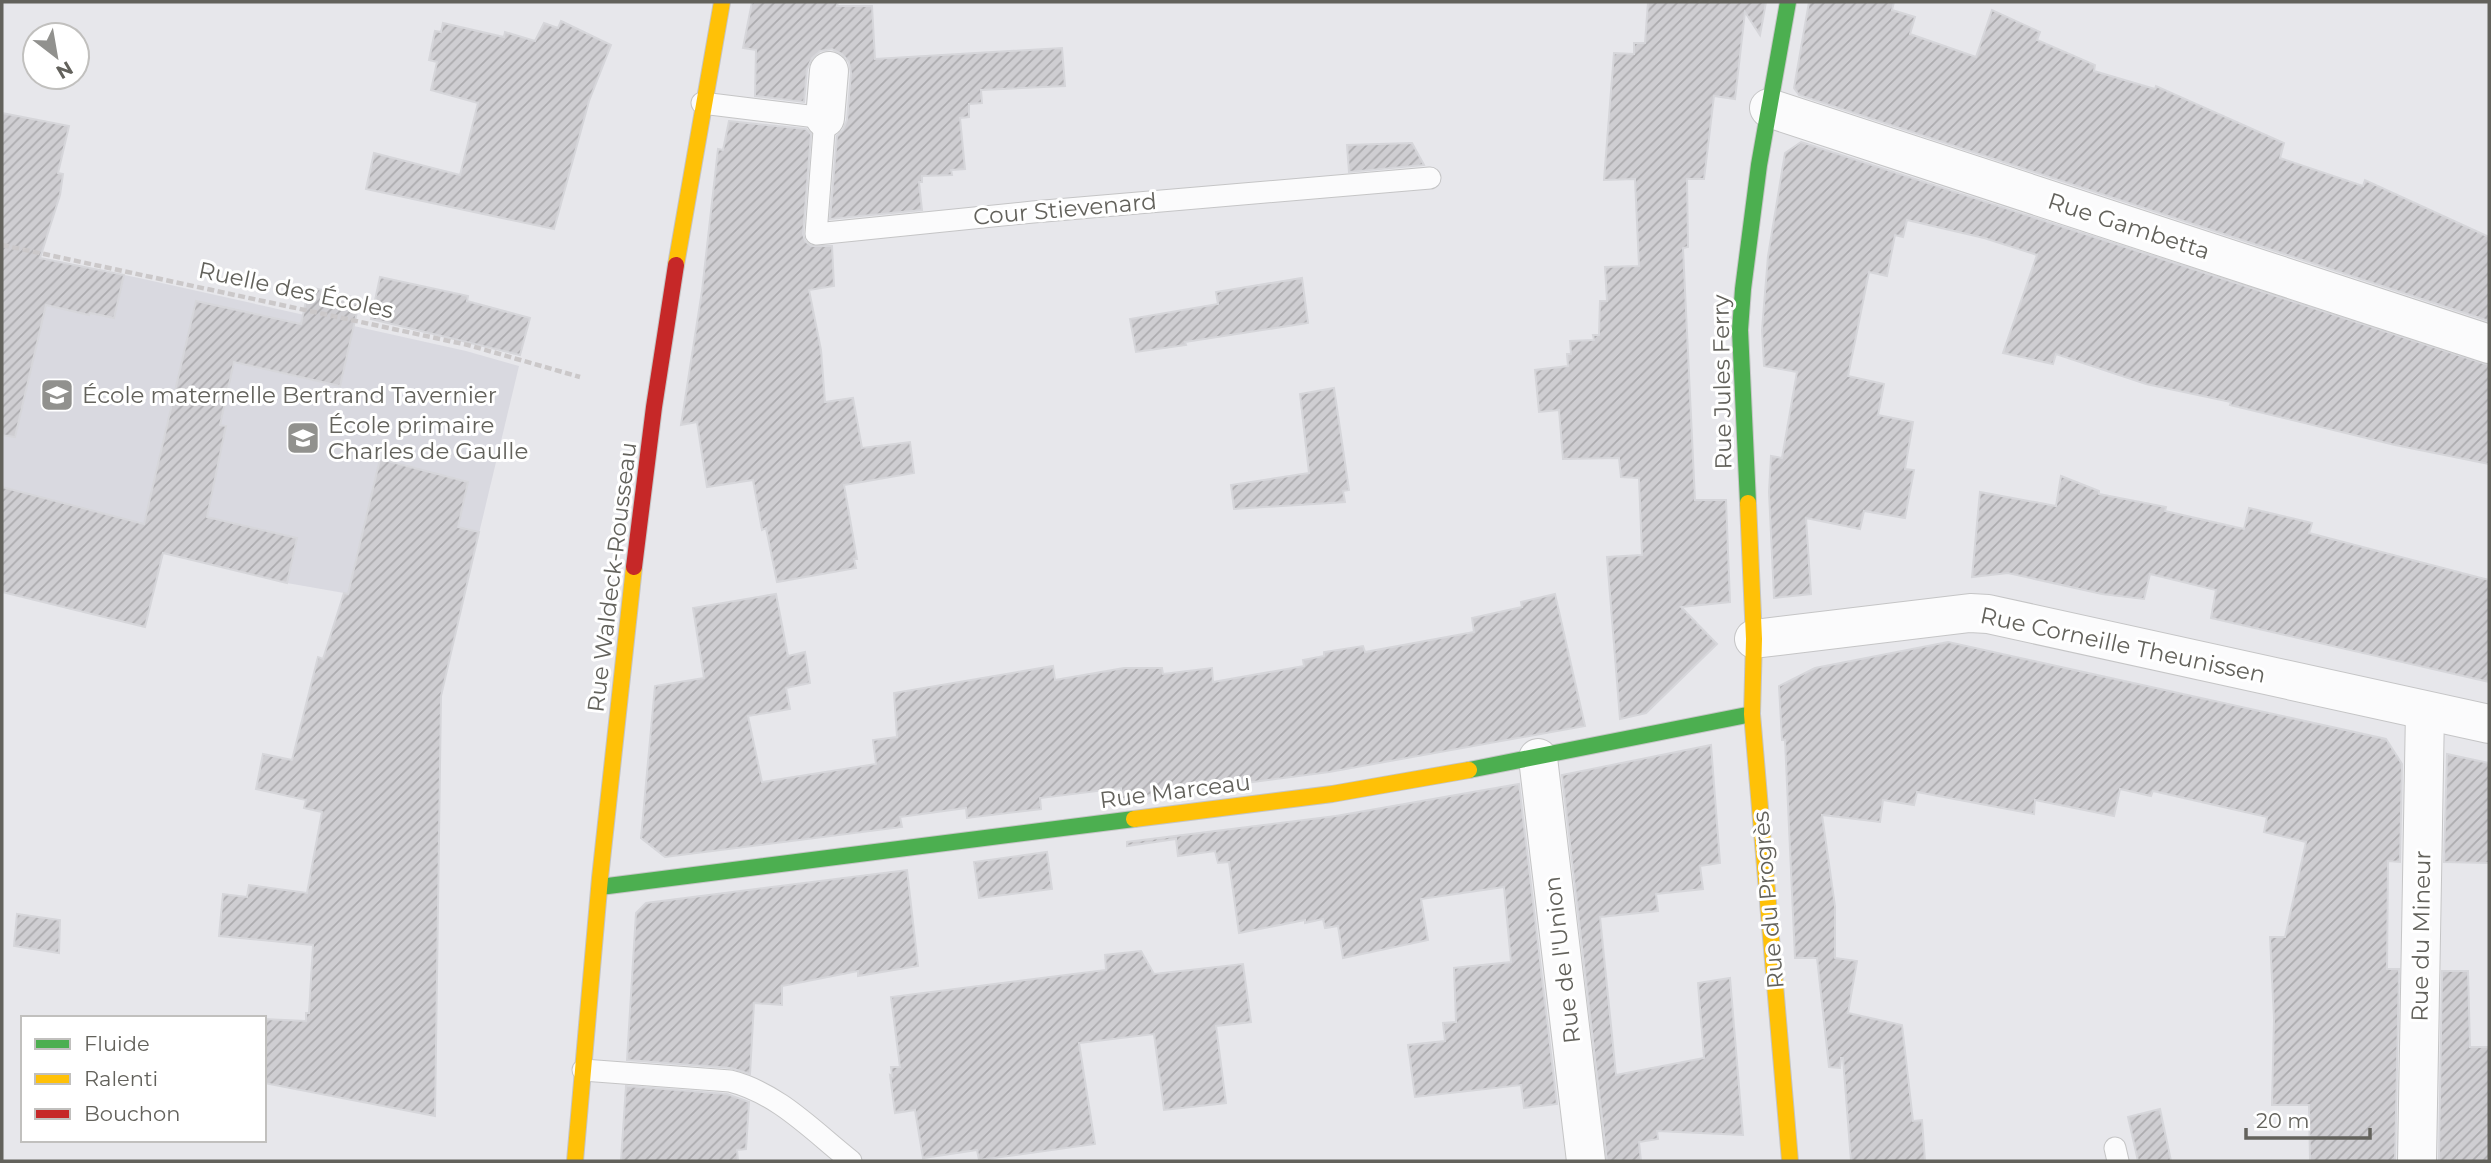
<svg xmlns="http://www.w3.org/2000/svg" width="2491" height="1163" font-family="Montserrat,sans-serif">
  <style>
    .education { fill: #d9d9e0 }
    .building { fill: url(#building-hatch); stroke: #d6d6da; stroke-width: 2 }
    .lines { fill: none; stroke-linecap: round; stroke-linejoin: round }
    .lane-casing { stroke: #c5c5c6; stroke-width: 23 }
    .street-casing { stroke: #c5c5c6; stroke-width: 40 }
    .fast-casing { stroke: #c5c5c6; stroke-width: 18 }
    .slow-casing { stroke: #c5c5c6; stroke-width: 18 }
    .jam-casing { stroke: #c5c5c6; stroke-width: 18 }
    .path { stroke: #cbc8c9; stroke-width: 4.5; stroke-dasharray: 7 3.5; stroke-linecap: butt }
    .lane { stroke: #fbfbfc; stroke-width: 21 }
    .street { stroke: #fbfbfc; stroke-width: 38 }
    .fast { stroke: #4caf50; stroke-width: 16 }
    .slow { stroke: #ffc107; stroke-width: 16 }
    .jam { stroke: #c62828; stroke-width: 16 }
    .labels { text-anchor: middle; stroke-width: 6; stroke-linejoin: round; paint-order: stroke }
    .street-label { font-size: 23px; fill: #63625c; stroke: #fff }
    .poi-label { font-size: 23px; fill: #63625c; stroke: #fff; text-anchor: start }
  </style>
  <defs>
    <pattern id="building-hatch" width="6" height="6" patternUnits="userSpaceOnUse" patternTransform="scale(1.75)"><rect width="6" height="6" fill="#cfced2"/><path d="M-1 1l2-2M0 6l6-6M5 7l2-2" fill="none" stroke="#acabae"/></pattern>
  </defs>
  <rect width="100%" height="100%" fill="#e7e7eb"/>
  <polygon class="education" points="2,250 139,278 466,351 519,366 458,621 344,593 287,583 2,513"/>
  <g class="building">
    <polygon points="752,2 838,2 837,6 872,6 875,59 1062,48 1065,86 981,90 982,103 969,104 969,117 960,118 965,169 951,170 952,175 922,176 922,182 919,182 922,210 830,219 837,136 843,130 847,120 851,73 849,62 842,54 832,49 820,51 812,58 807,69 804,102 755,96 756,50 743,48"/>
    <polygon points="1648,2 1766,2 1760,35 1745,12 1735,99 1714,96 1704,179 1687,179 1688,247 1683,248 1695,500 1726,500 1730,602 1681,607 1717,644 1646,713 1620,719 1607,557 1642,555 1639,478 1621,477 1619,458 1563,459 1559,410 1539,412 1535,370 1568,366 1567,354 1571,354 1570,341 1594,340 1593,335 1599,335 1600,301 1607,301 1605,267 1639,266 1635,179 1604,180 1614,53 1634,54 1634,43 1645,43"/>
    <polygon points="1809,2 1894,2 1892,10 1915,17 1910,34 1976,57 1992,10 2040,32 2037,40 2095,65 2094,71 2155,89 2156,86 2284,143 2280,158 2363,186 2365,180 2489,237 2489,321 1799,95 1794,88"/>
    <polygon points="561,21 611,45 589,101 554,229 366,189 374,153 460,175 478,103 431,90 437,62 429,60 435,31 441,32 443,23 504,37 505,32 535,41 544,23 558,28"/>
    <polygon points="2,113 69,126 58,173 63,174 60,195 40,258 124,275 114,318 90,313 89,315 46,305 15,437 2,435"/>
    <polygon points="729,121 806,129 811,134 803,234 805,241 811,246 832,246 834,286 809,290 821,350 825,402 853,398 862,448 910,442 914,473 844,485 857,559 854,559 856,568 777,582 766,528 762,530 753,480 707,487 697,422 681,425 702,291 718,149 723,150"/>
    <polygon points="1801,142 2489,365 2489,464 2395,445 2230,405 2231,402 2146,384 2056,354 2053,364 2003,353 2037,255 1984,238 1907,220 1903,237 1895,235 1887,276 1869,272 1848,376 1884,384 1878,415 1913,422 1905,469 1914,470 1905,518 1864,511 1860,529 1806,518 1811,594 1774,598 1769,492 1771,456 1782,458 1797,372 1764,366 1762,330 1768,256 1785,153"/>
    <polygon points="1412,143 1424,165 1349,172 1347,145"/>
    <polygon points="380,277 468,296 467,301 530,318 520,355 371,319"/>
    <polygon points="1302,278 1308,323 1185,342 1186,345 1136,352 1130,319 1218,304 1216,292"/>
    <polygon points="309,287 360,299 340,386 234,362 220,425 226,426 207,517 297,538 287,583 163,553 145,627 2,592 2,487 144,524 196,301 301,324"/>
    <polygon points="1334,388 1349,490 1343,491 1345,502 1234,509 1231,485 1309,473 1300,394"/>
    <polygon points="380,459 468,482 458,527 479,532 441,696 435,1116 264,1083 264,1019 306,1021 306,1013 309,1013 313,945 219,936 223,894 247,897 249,885 307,893 322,812 304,808 306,800 256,789 263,754 292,760 318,657 323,659 344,593 348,594"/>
    <polygon points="2061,476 2099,491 2099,494 2166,507 2165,511 2244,529 2249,508 2312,523 2309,533 2489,580 2489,682 2211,618 2216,590 2150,574 2144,599 2102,594 2008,573 1972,577 1980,492 2056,506"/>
    <polygon points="776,594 788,656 805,652 810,683 786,688 790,709 748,716 762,782 876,764 873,740 897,737 894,693 1053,666 1055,680 1124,668 1162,668 1163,674 1212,668 1213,682 1304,666 1303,660 1324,656 1324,652 1363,646 1365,652 1474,632 1472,618 1522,607 1521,602 1555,594 1585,726 1329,772 1122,799 1121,788 1040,798 1041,809 967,818 966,808 900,817 902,827 665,857 641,838 655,686 704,678 693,608"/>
    <polygon points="1948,642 2386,739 2402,764 2400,862 2388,861 2387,969 2399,969 2395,1161 2310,1161 2309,1105 2272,1105 2274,1019 2270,937 2285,937 2306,842 2264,832 2267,817 2153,791 2151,796 2120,789 2114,816 2035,800 2034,814 1917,792 1914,805 1883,800 1880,822 1822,815 1835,906 1835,958 1857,961 1848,1013 1902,1025 1913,1121 1922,1120 1925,1161 1851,1161 1843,1058 1841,1058 1840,1068 1829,1067 1817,958 1795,958 1785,740 1782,740 1779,686 1815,668"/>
    <polygon points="1711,745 1720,863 1700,866 1703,889 1656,894 1658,911 1600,917 1616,1075 1704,1058 1698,983 1730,978 1743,1135 1657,1131 1658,1139 1639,1142 1641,1161 1607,1161 1562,775"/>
    <polygon points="2447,754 2489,763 2489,863 2444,862"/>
    <polygon points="1519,784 1557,1104 1524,1108 1521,1085 1415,1097 1408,1045 1445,1041 1443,1023 1456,1022 1454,968 1511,962 1504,887 1421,899 1428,940 1343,958 1338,926 1325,928 1323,919 1305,923 1305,920 1239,933 1229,862 1218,863 1215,851 1178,856 1176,839 1127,846 1127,842 1336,816"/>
    <polygon points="1047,852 1052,889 979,898 974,862"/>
    <polygon points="907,870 918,966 858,976 858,971 782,986 782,1005 754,1003 750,1074 731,1068 627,1060 636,913 646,903"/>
    <polygon points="17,914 60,920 59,953 14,946"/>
    <polygon points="1141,951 1154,974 1243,964 1251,1022 1216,1026 1226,1103 1164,1110 1154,1034 1079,1043 1095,1144 979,1160 977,1150 923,1158 915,1110 895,1113 890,1075 892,1076 891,1067 900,1067 891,997 1106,970 1105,955"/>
    <polygon points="2442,971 2468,971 2470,1047 2489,1047 2489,1161 2439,1161"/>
    <polygon points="626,1086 727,1094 749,1102 746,1149 737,1150 738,1161 621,1161"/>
    <polygon points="2160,1109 2171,1161 2138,1161 2128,1117"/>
  </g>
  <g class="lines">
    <defs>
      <g id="lane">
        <polyline points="702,103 825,118 816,234 1033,212 1430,178"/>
        <path d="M583,1070L730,1081C778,1093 813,1131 851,1161"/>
        <polyline points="2115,1148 2118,1161"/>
      </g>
      <g id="street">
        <polyline points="1769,108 2489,344"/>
        <polyline points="825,118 829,71"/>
        <polyline points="1754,639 1970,613 1988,614 2489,724"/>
        <polyline points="1538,758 1586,1161"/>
        <polyline points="2417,1161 2425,711"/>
      </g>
      <g id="fast">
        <polyline points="1748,503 1740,330 1743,289 1759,165 1788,2"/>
        <polyline points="1469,770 1752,714"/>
        <polyline points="600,887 1134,819"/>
      </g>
      <g id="slow">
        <polyline points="676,265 722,2"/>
        <polyline points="1748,503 1754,639 1752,714 1790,1161"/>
        <polyline points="1134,819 1332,794 1469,770"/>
        <polyline points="575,1161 600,878 634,567"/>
      </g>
      <polyline id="jam" points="634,567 654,407 676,265"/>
    </defs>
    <use href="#lane" class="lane-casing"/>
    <use href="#street" class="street-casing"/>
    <use href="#fast" class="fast-casing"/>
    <use href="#slow" class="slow-casing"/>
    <use href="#jam" class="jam-casing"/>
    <polyline class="path" points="2,245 468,345 580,377"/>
    <use href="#lane" class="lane"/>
    <use href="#street" class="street"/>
    <use href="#fast" class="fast"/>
    <use href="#slow" class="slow"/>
    <use href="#jam" class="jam"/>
  </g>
  <defs>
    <symbol id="school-square" viewBox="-11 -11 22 22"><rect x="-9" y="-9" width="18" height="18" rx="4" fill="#91918e" stroke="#fff"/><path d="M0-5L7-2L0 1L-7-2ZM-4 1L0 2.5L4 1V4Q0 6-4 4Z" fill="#fff"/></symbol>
  </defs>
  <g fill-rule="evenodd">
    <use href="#school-square" x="38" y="376" width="38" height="38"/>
    <use href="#school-square" x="284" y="419" width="38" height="38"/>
  </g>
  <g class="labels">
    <g class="street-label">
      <text transform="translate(1065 209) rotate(-5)" y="8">Cour Stievenard</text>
      <text transform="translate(2129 226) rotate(18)" y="8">Rue Gambetta</text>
      <text transform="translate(296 290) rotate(12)" y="8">Ruelle des Écoles</text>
      <text transform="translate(1722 382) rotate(-91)" y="8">Rue Jules Ferry</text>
      <text transform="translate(612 577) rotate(-83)" y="8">Rue Waldeck-Rousseau</text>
      <text transform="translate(2123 645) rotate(12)" y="8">Rue Corneille Theunissen</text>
      <text transform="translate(1175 791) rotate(-7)" y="8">Rue Marceau</text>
      <text transform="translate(1768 900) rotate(-95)" y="8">Rue du Progrès</text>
      <text transform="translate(2421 936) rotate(-89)" y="8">Rue du Mineur</text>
      <text transform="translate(1562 960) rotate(-97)" y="8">Rue de l'Union</text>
    </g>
    <g class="poi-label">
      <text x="82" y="403">École maternelle Bertrand Tavernier</text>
      <text x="328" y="433">École primaire<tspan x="328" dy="26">Charles de Gaulle</tspan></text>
    </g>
  </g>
  <rect width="2491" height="1163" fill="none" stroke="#63625c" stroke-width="7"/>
  <rect x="21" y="1016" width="245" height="126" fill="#ffffff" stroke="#c1c0be" stroke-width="2"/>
  <rect x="35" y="1039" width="35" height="10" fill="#4caf50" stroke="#c1c0be" stroke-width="2"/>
  <text x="84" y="1051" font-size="21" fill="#63625c">Fluide</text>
  <rect x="35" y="1074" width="35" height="10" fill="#ffc107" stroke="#c1c0be" stroke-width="2"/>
  <text x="84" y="1086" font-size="21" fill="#63625c">Ralenti</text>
  <rect x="35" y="1109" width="35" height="10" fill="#c62828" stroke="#c1c0be" stroke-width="2"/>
  <text x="84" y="1121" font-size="21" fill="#63625c">Bouchon</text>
  <g transform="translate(56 56) rotate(149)"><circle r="33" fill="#ffffff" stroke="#c1c0be" stroke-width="2"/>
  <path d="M0-5L12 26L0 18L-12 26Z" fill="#91918e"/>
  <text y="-10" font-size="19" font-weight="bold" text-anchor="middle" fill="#63625c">N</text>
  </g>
  <path d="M2246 1128v10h124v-10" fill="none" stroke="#63625c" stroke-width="3.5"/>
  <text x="2256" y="1128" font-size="21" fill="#63625c" stroke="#ffffff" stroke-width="5" paint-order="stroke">20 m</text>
</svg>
